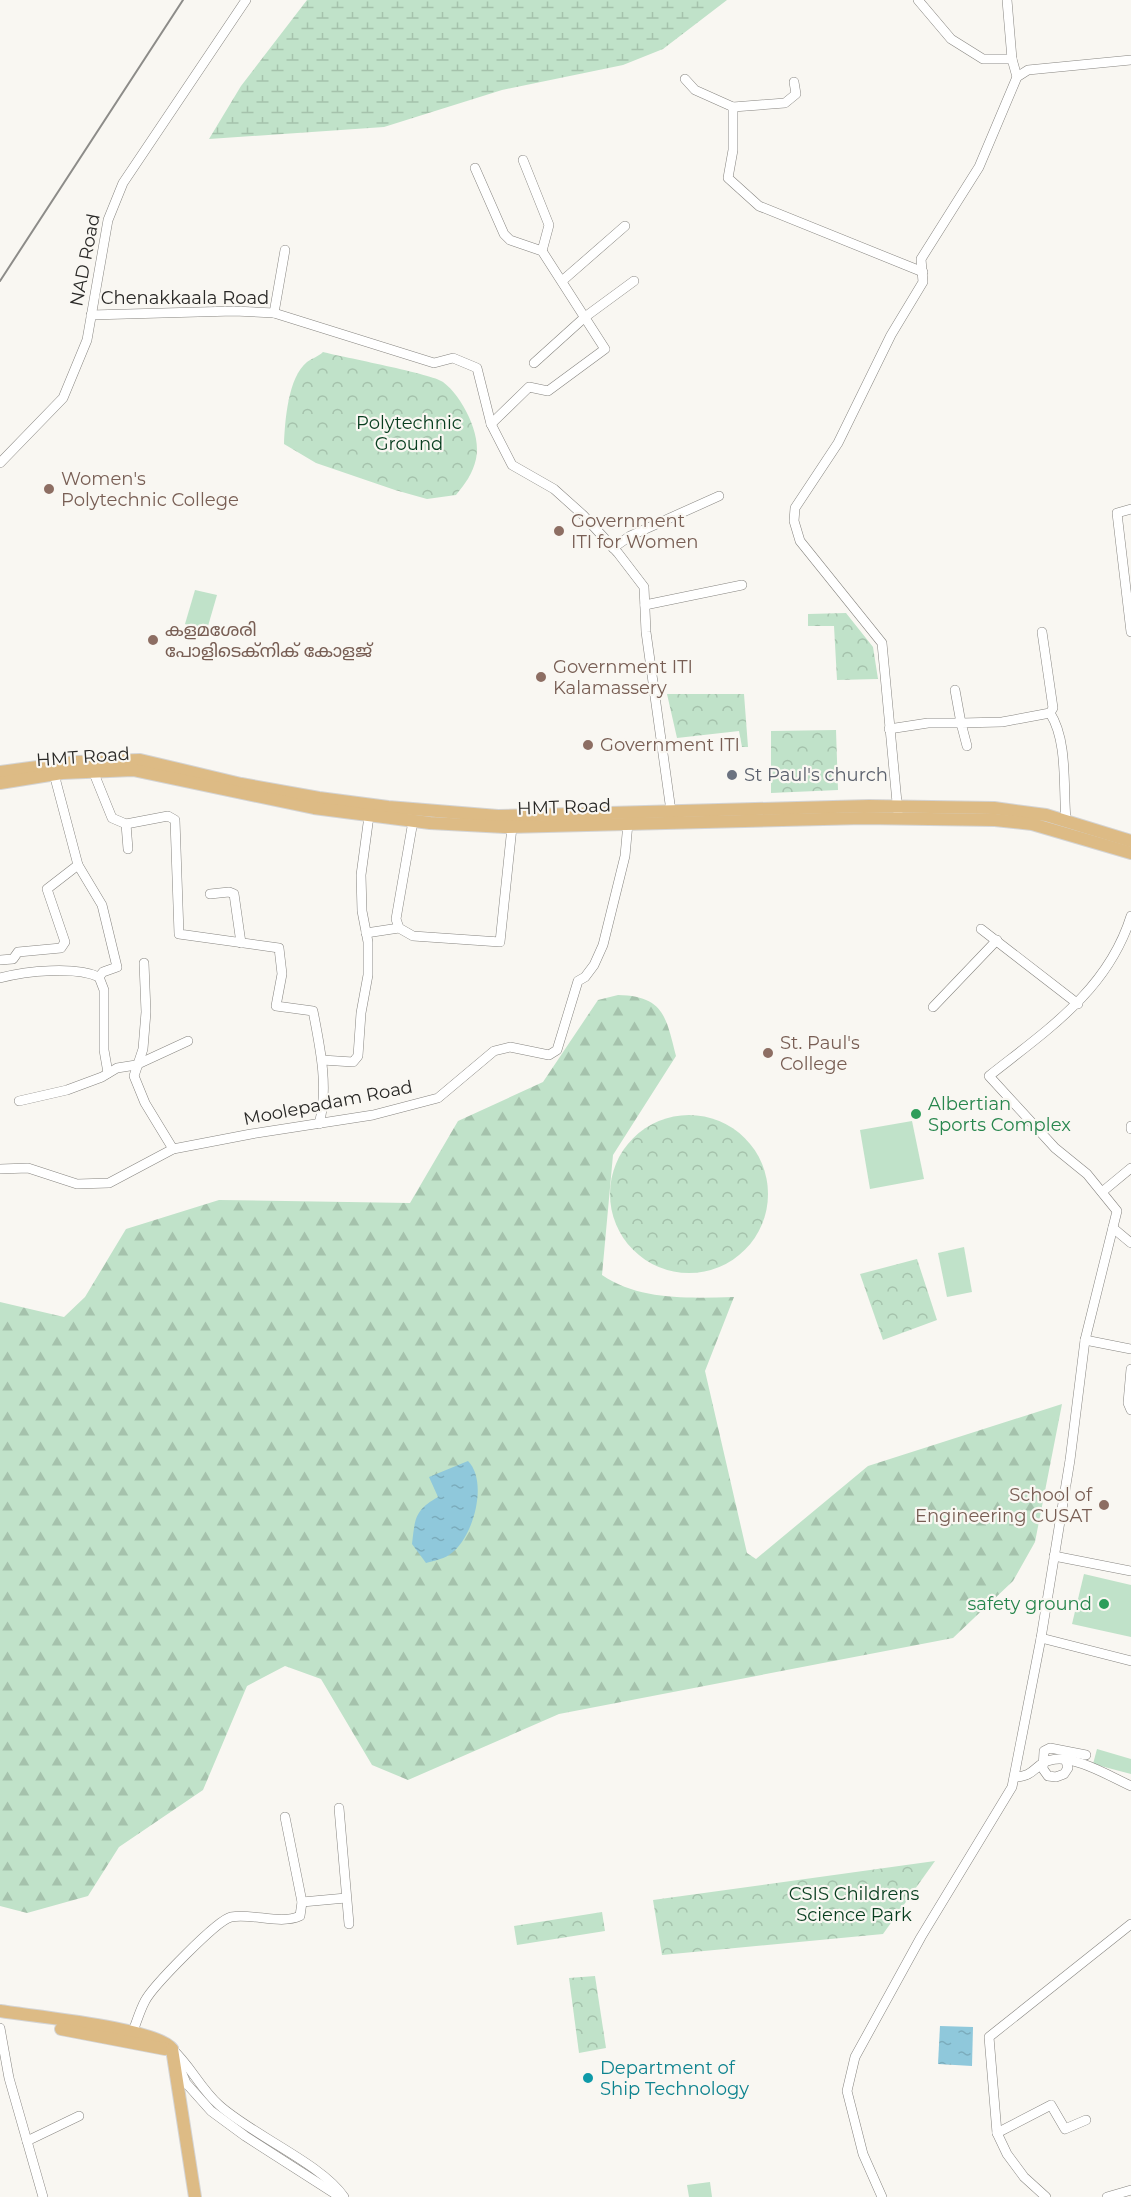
<svg xmlns="http://www.w3.org/2000/svg" width="1131" height="2197" font-family="Montserrat,'Noto Sans Malayalam',sans-serif">
  <style>
    .forest { fill: url(#forest-firs) }
    .wetland { fill: url(#wetland-marsh) }
    .park { fill: url(#park-crowns) }
    .pitch { fill: #c0e2c9 }
    .water { fill: url(#water-ripples) }
    .lines { fill: none; stroke-linecap: round; stroke-linejoin: round }
    .minor-casing { stroke: #878580; stroke-width: 10 }
    .major-casing { stroke: #d4d4d4; stroke-width: 14 }
    .minor { stroke: #fff; stroke-width: 9 }
    .major { stroke: #ddbb85; stroke-width: 12 }
    .rail { stroke: #8d8c89; stroke-width: 2 }
    .education-dot { fill: #8d6e63; stroke: #f9f7f2; stroke-width: 2 }
    .worship-dot { fill: #6b7280; stroke: #f9f7f2; stroke-width: 2 }
    .leisure-dot { fill: #2e9e5b; stroke: #f9f7f2; stroke-width: 2 }
    .culture-dot { fill: #0f9aa8; stroke: #f9f7f2; stroke-width: 2 }
    .labels { text-anchor: middle; stroke-width: 4.5; stroke-linejoin: round; paint-order: stroke }
    .street-label { font-size: 18px; fill: #292826; stroke: #f9f7f2 }
    .park-label { font-size: 18px; fill: #073d1e; stroke: #f9f7f2 }
    .education-label { font-size: 18px; fill: #785e54; stroke: #f9f7f2; text-anchor: start }
    .worship-label { font-size: 18px; fill: #5b616d; stroke: #f9f7f2; text-anchor: start }
    .leisure-label { font-size: 18px; fill: #27864d; stroke: #f9f7f2; text-anchor: start }
    .culture-label { font-size: 18px; fill: #0d838f; stroke: #f9f7f2; text-anchor: start }
  </style>
  <defs>
    <pattern id="forest-firs" width="22" height="20" patternUnits="userSpaceOnUse" patternTransform="scale(1.5)"><rect width="22" height="20" fill="#c0e2c9"/><path d="M5 1l3.5 6h-7zM16 11l3.5 6h-7z" fill="#a5c2ac"/></pattern>
    <pattern id="wetland-marsh" width="20" height="14" patternUnits="userSpaceOnUse" patternTransform="scale(1.5)"><rect width="20" height="14" fill="#c0e2c9"/><path d="M1 5h8M5 5V1M11 12h8M15 12V8" fill="none" stroke="#a5c2ac"/></pattern>
    <pattern id="park-crowns" width="20" height="18" patternUnits="userSpaceOnUse" patternTransform="scale(1.5)"><rect width="20" height="18" fill="#c0e2c9"/><path d="M2 6a3 3 0 1 1 6 0M12 15a3 3 0 1 1 6 0" fill="none" stroke="#a5c2ac"/></pattern>
    <pattern id="water-ripples" width="26" height="14" patternUnits="userSpaceOnUse" patternTransform="scale(1.5)"><rect width="26" height="14" fill="#8fc8db"/><path d="M2 4q2-2 4 0t4 0M15 11q2-2 4 0t4 0" fill="none" stroke="#7bacbc"/></pattern>
  </defs>
  <rect width="100%" height="100%" fill="#f9f7f2"/>
  <path class="forest" d="M618,995C664,996 666,1017 676,1056L613,1155L602,1275C640,1301 690,1298 734,1297L705,1371L747,1553L756,1559L868,1466L1062,1404L1035,1542L1013,1581L953,1638L559,1714L408,1780L372,1765L321,1679L285,1666L247,1686L203,1790L119,1847L88,1896L27,1913L0,1906V1302L64,1317L85,1297L126,1229L219,1200L410,1203L458,1121L543,1082L598,1000Z"/>
  <polygon class="wetland" points="307,0 727,0 663,49 623,65 502,90 384,127 209,139 241,86"/>
  <g class="park">
    <path d="M323,352C342,357 433,374 443,382C462,396 482,435 476,459C473,473 465,484 456,495L427,499L395,490L316,463L284,444C285,421 288,377 307,362C312,358 318,357 323,352Z"/>
    <polygon points="846,613 873,647 878,679 837,680 834,626 808,626 808,614"/>
    <polygon points="667,694 744,694 748,747 742,747 739,731 677,738"/>
    <polygon points="836,730 838,790 771,793 771,731"/>
    <circle cx="689" cy="1194" r="79"/>
    <polygon points="917,1259 937,1320 883,1340 860,1274"/>
    <polygon points="935,1861 883,1934 662,1955 653,1900"/>
    <polygon points="602,1912 605,1931 517,1945 514,1926"/>
    <polygon points="595,1976 606,2048 579,2053 569,1978"/>
  </g>
  <g class="pitch">
    <polygon points="195,590 217,595 206,633 185,624"/>
    <polygon points="912,1121 924,1179 870,1189 860,1130"/>
    <polygon points="964,1247 972,1292 947,1297 938,1253"/>
    <polygon points="1084,1574 1131,1585 1131,1637 1072,1624"/>
    <polygon points="1097,1749 1131,1759 1131,1774 1093,1764"/>
    <polygon points="710,2182 712,2197 689,2197 687,2185"/>
  </g>
  <g class="water">
    <path d="M468,1461C489,1482 473,1540 449,1555C443,1559 433,1561 426,1563L412,1544C415,1518 415,1510 438,1497L429,1477Z"/>
    <polygon points="940,2026 973,2027 972,2066 938,2064"/>
  </g>
  <g class="lines">
    <defs>
      <g id="minor">
        <polyline points="918,0 951,39 983,59 1012,59 1017,77"/>
        <polyline points="1007,0 1012,59"/>
        <polyline points="685,79 695,90 733,107"/>
        <polyline points="794,82 796,94 785,103 733,107 733,150 728,178 759,206 923,272"/>
        <polyline points="523,160 549,225 542,251"/>
        <polyline points="475,168 504,234 510,240 542,251 605,349 548,391 529,387 491,424"/>
        <polyline points="562,281 625,226"/>
        <polyline points="274,313 285,250"/>
        <polyline points="91,315 234,311 274,313 434,363 453,358 477,368 491,424 512,465 554,489 583,515 618,553 644,587 646,632 671,811"/>
        <polyline points="534,363 585,317 634,281"/>
        <polyline points="0,463 63,398 87,340 108,220 123,183 246,0"/>
        <polyline points="1131,509 1117,513 1131,632"/>
        <polyline points="613,548 630,536 719,496"/>
        <polyline points="645,605 742,585"/>
        <path d="M1050,713C1068,741 1063,787 1066,820"/>
        <polyline points="889,729 928,723 961,723 955,690"/>
        <polyline points="967,746 961,723 1002,722 1050,713 1053,708 1042,632"/>
        <path d="M93,771L112,818L126,824L168,816L175,820L179,934L279,948L282,974L276,1006L313,1011C320,1047 329,1088 319,1124"/>
        <polyline points="898,813 882,643 800,541 794,521 795,508 838,443 891,335 923,282 921,259 979,167 1017,77 1028,70 1131,60"/>
        <polyline points="126,824 128,849"/>
        <polyline points="78,865 102,905 117,967 103,972 99,977 104,990 104,1050 108,1073"/>
        <polyline points="210,894 229,892 234,894 241,943"/>
        <polyline points="399,928 396,919 413,821"/>
        <polyline points="981,929 1078,1004"/>
        <polyline points="366,933 399,928 413,936 500,942 512,827"/>
        <polyline points="0,960 13,959 18,952 61,948 65,942 47,889 78,865 54,774"/>
        <polyline points="144,963 146,1012 143,1049 134,1076 145,1103 173,1149"/>
        <path d="M0,978C26,971 75,966 99,977"/>
        <polyline points="933,1007 997,940"/>
        <polyline points="322,1060 353,1062 358,1056 361,1013 368,975 368,942 362,911 361,875 369,816"/>
        <polyline points="19,1101 67,1090 102,1077 117,1068 136,1065 188,1041"/>
        <polyline points="1131,1126 1131,1129"/>
        <polyline points="0,1169 28,1168 77,1184 109,1183 173,1149 251,1134 373,1115 438,1098 494,1051 510,1047 549,1055 557,1050 578,981 585,977 594,965 603,945 625,856 628,823"/>
        <polyline points="1102,1192 1131,1168"/>
        <polyline points="1113,1228 1131,1243"/>
        <polyline points="1085,1340 1131,1349"/>
        <polyline points="1131,1369 1128,1403 1131,1410"/>
        <polyline points="1054,1556 1131,1571"/>
        <polyline points="1041,1638 1131,1661"/>
        <polyline points="1066,1761 1068,1768 1064,1774 1056,1777 1048,1776 1043,1769 1044,1751 1050,1748 1086,1755"/>
        <path d="M1015,1777C1035,1777 1035,1763 1051,1760C1073,1754 1111,1777 1131,1786"/>
        <polyline points="339,1808 349,1924"/>
        <polyline points="302,1902 346,1898"/>
        <polyline points="0,2028 9,2078 43,2197"/>
        <path d="M133,2031C137,2021 140,2010 145,2001C152,1987 217,1920 231,1917C253,1913 280,1925 300,1916L302,1902L285,1817"/>
        <path d="M172,2049C190,2065 200,2088 219,2105C252,2135 322,2164 344,2197"/>
        <polyline points="178,2064 186,2083 211,2111 245,2136 340,2197"/>
        <polyline points="997,2133 1051,2105 1065,2129 1086,2120"/>
        <polyline points="27,2141 79,2116"/>
        <path d="M882,2197L863,2154L847,2091L855,2057L921,1937L1012,1787L1041,1638L1070,1460L1085,1340L1117,1211L1087,1174L1055,1148L989,1076C1047,1030 1108,990 1131,916"/>
        <polyline points="1046,2197 1024,2177 1007,2154 997,2133 989,2037 1131,1924"/>
        <polyline points="1107,2197 1131,2190"/>
      </g>
      <g id="major">
        <polyline points="0,772 75,762 140,760 241,784 319,798 388,807 498,816 869,806 994,808 1046,815 1131,841"/>
        <polyline points="0,783 62,773 133,770 314,808 430,823 505,827 864,818 995,820 1032,824 1131,853"/>
        <path d="M0,2011C29,2016 159,2028 172,2049"/>
        <polyline points="61,2029 165,2049"/>
        <polyline points="172,2049 195,2197"/>
      </g>
    </defs>
    <use href="#minor" class="minor-casing"/>
    <use href="#major" class="major-casing"/>
    <use href="#minor" class="minor"/>
    <use href="#major" class="major"/>
    <polyline class="rail" points="0,281 183,0"/>
  </g>
  <g class="education-dot">
    <circle cx="49" cy="489" r="6"/>
    <circle cx="559" cy="531" r="6"/>
    <circle cx="153" cy="640" r="6"/>
    <circle cx="541" cy="677" r="6"/>
    <circle cx="588" cy="745" r="6"/>
    <circle cx="768" cy="1053" r="6"/>
    <circle cx="1104" cy="1505" r="6"/>
  </g>
  <circle class="worship-dot" cx="732" cy="775" r="6"/>
  <g class="leisure-dot">
    <circle cx="916" cy="1114" r="6"/>
    <circle cx="1104" cy="1604" r="6"/>
  </g>
  <circle class="culture-dot" cx="588" cy="2078" r="6"/>
  <g class="labels">
    <g class="street-label">
      <text transform="translate(85 260) rotate(-79)" y="6">NAD Road</text>
      <text x="185" y="304">Chenakkaala Road</text>
      <text transform="translate(83 757) rotate(-4)" y="6">HMT Road</text>
      <text transform="translate(564 807) rotate(-2)" y="6">HMT Road</text>
      <text transform="translate(328 1103) rotate(-11)" y="6">Moolepadam Road</text>
    </g>
    <g class="park-label">
      <text x="409" y="429">Polytechnic<tspan x="409" dy="21">Ground</tspan></text>
      <text x="854" y="1900">CSIS Childrens<tspan x="854" dy="21">Science Park</tspan></text>
    </g>
    <g class="education-label">
      <text x="61" y="485">Women's<tspan x="61" dy="21">Polytechnic College</tspan></text>
      <text x="571" y="527">Government<tspan x="571" dy="21">ITI for Women</tspan></text>
      <text x="165" y="636">കളമശേരി<tspan x="165" dy="21">പോളിടെക്നിക് കോളജ്</tspan></text>
      <text x="553" y="673">Government ITI<tspan x="553" dy="21">Kalamassery</tspan></text>
      <text x="600" y="751">Government ITI</text>
      <text x="780" y="1049">St. Paul's<tspan x="780" dy="21">College</tspan></text>
      <text x="1092" y="1501" text-anchor="end">School of<tspan x="1092" dy="21">Engineering CUSAT</tspan></text>
    </g>
    <g class="worship-label">
      <text x="744" y="781">St Paul's church</text>
    </g>
    <g class="leisure-label">
      <text x="928" y="1110">Albertian<tspan x="928" dy="21">Sports Complex</tspan></text>
      <text x="1092" y="1610" text-anchor="end">safety ground</text>
    </g>
    <g class="culture-label">
      <text x="600" y="2074">Department of<tspan x="600" dy="21">Ship Technology</tspan></text>
    </g>
  </g>
</svg>
